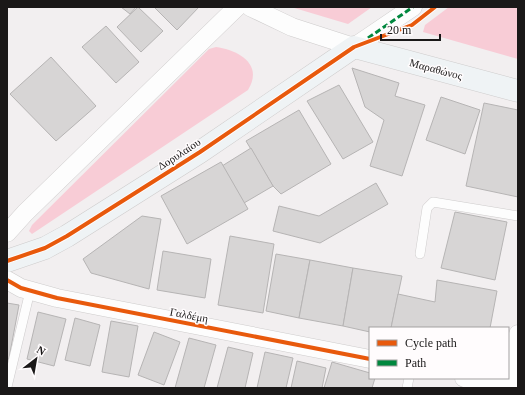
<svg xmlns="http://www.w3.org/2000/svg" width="525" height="395" font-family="Georgia,serif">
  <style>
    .green { fill: #f8ccd6 }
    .building { fill: #d7d5d5; stroke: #b6b4b4 }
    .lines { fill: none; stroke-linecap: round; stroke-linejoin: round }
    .lane-casing { stroke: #cecccc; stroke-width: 10 }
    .street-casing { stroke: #cecccc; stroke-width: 19 }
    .secondary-casing { stroke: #cecccc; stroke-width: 23 }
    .lane { stroke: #fdfdfd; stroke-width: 9 }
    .street { stroke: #fdfdfd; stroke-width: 18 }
    .secondary { stroke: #eff3f5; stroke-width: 22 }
    .quiet { stroke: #00873e; stroke-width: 3; stroke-dasharray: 6 3; stroke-linecap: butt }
    .cycleway-casing { stroke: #fffcfd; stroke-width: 6 }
    .cycleway { stroke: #e8590c; stroke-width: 4 }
    .labels { text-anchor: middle; stroke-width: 3; stroke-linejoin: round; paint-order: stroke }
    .street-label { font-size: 11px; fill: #1a1818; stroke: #fffcfd }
  </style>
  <rect width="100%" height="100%" fill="#f2eff0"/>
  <g class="green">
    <polygon points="291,7 372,7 348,24"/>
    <polygon points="449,7 518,7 518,59 423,32 425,25"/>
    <path d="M216,47C238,50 264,64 248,90L32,234L29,231L32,225L209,49Z"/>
  </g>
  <g class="building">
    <polygon points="121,7 136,7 130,14"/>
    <polygon points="138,7 163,31 141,52 117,27"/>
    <polygon points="154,7 199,7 177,30"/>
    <polygon points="106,26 139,62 116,83 82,47"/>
    <polygon points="51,57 96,106 56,141 10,94"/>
    <polygon points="352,68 399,83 395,96 425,105 402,176 370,166 384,120 365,107"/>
    <polygon points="339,85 373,142 343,159 307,101"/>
    <polygon points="441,97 480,110 465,154 426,140"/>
    <polygon points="484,103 518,110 518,197 466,186"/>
    <polygon points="299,110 331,164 281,194 273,186 246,141"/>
    <polygon points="251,148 273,186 244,203 222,166"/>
    <polygon points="221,162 248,209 187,244 161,196"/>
    <polygon points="376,183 388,204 320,243 273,231 279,206 319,216"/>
    <polygon points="455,212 507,222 495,280 441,268"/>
    <polygon points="142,216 161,219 149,289 91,273 83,259"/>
    <polygon points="230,236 274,244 263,313 218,305"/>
    <polygon points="163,251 211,259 205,298 157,290"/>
    <polygon points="276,254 310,260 299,318 266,311"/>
    <polygon points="310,260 353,268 343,326 299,318"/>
    <polygon points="353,268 402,276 391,328 370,328 370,332 343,326"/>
    <polygon points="437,280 497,291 490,328 391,328 398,294 435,302"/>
    <polygon points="7,303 19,305 9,358 7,361"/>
    <polygon points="38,312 66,319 54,366 27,359"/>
    <polygon points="75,318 100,325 90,366 65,360"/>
    <polygon points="111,321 138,326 129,377 102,372"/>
    <polygon points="154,332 180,342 164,385 138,375"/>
    <polygon points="189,338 216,345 204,388 175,388"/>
    <polygon points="228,347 253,353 245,388 217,388"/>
    <polygon points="265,352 293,358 286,388 257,388"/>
    <polygon points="297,361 326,368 322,388 291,388"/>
    <polygon points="332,362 370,373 370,378 375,378 372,388 324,388"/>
  </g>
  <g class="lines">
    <defs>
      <g id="lane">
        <polyline points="420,254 427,208 433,202 518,216"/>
        <polyline points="7,387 30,291"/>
        <polyline points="407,388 409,378"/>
      </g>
      <g id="street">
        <polyline points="250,7 292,27 354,47 413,7"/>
        <polyline points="7,233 25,213 237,7"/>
        <polyline points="7,280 21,288 57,298 370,359"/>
        <polyline points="464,378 515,388"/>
        <polyline points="511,388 518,334"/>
      </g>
      <polyline id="secondary" points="7,261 45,248 67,236 200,152 354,47 518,91"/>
    </defs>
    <use href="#lane" class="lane-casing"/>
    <use href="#street" class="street-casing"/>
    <use href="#secondary" class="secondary-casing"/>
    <use href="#lane" class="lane"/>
    <use href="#street" class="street"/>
    <use href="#secondary" class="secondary"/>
    <polyline class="quiet" points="368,38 413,7"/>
    <defs>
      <g id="cycleway">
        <polyline points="7,261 45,248 67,236 200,152 354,47 412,25 435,7"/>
        <polyline points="7,280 21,288 57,298 370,359"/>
      </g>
    </defs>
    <use href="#cycleway" class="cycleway-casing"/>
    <use href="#cycleway" class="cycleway"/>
  </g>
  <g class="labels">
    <g class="street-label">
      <text transform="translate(436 69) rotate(15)" y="4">Μαραθώνος</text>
      <text transform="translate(179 154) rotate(-33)" y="4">Δορυλαίου</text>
      <text transform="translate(189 315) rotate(11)" y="4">Γαλδέμη</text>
    </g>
  </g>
  <rect width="525" height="395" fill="none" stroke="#1a1818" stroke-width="16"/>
  <rect x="369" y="327" width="140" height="52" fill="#fffcfd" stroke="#a3a1a1"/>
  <rect x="377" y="340" width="20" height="6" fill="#e8590c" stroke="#a3a1a1"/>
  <text x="405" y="347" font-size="12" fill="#1a1818">Cycle path</text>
  <rect x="377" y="360" width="20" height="6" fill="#00873e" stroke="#a3a1a1"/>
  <text x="405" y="367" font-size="12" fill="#1a1818">Path</text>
  <g transform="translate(36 359) rotate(31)" stroke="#fffcfd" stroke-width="3" paint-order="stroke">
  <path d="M0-3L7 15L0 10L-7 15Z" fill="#1a1818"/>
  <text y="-6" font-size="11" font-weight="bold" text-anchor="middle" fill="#1a1818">N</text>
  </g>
  <path d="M381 34v6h59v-6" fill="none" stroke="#1a1818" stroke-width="2"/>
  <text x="387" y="34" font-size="12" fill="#1a1818" stroke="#fffcfd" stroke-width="3" paint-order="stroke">20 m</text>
</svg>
